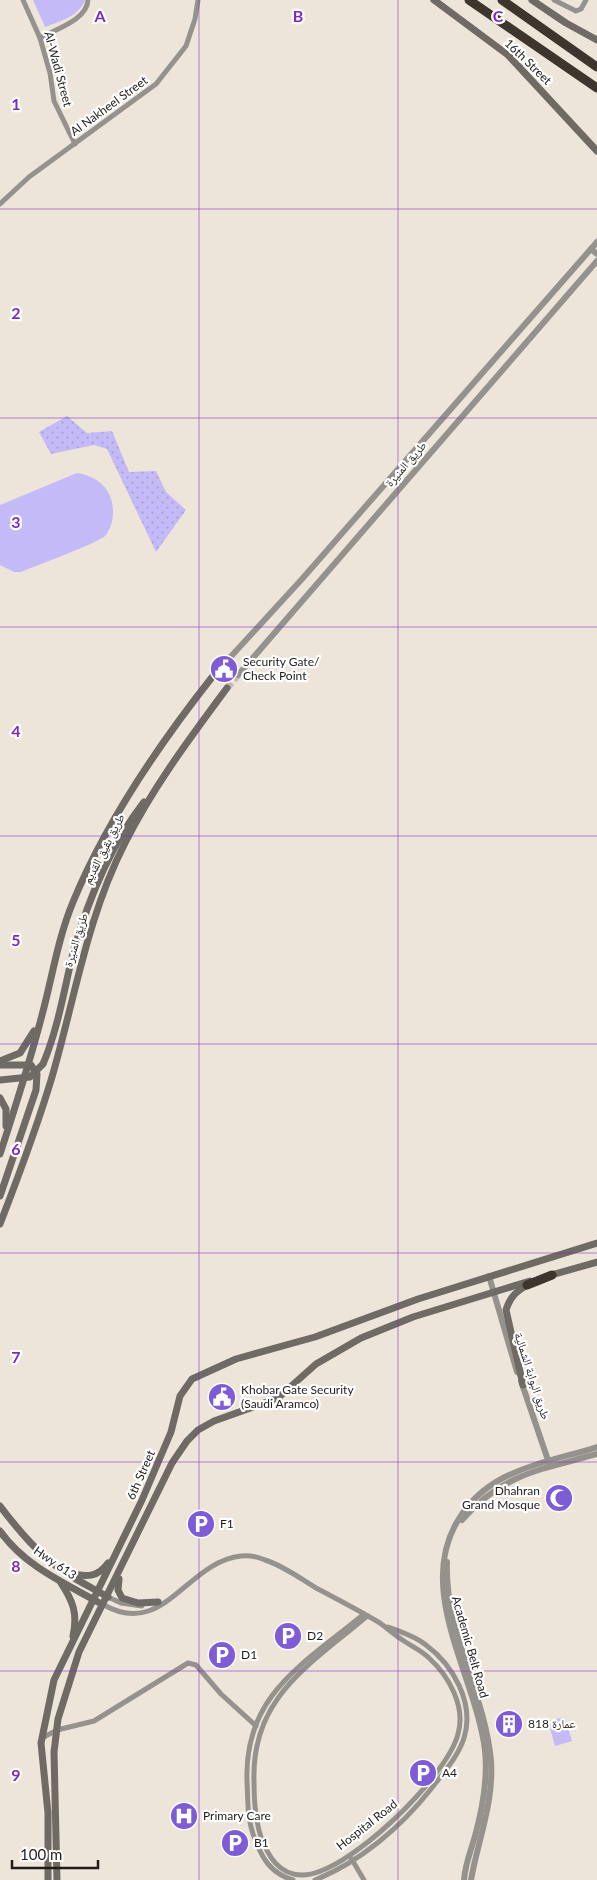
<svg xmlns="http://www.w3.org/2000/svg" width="597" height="1880" font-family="Lato,'Noto Naskh Arabic',sans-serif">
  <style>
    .grass { fill: url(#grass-dots) }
    .park { fill: #c5baf8 }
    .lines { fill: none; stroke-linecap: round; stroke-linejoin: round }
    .secondary-tunnel { stroke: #c4bcb3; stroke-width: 7; stroke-dasharray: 7 3.5; stroke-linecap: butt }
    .minor { stroke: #95928d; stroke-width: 5 }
    .tertiary { stroke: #95928d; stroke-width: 6 }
    .secondary { stroke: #6f6a64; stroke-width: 7 }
    .motorway { stroke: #3e362e; stroke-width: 9 }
    .grid { fill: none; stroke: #7b2cbf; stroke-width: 1; stroke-opacity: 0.55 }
    .labels { text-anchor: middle; stroke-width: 4.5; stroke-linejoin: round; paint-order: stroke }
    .street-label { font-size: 12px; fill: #201c19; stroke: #fff }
    .poi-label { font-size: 12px; fill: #201c19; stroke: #fff; text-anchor: start }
    .grid-label { font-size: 16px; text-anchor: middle; font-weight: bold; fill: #7b2cbf; stroke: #fff; stroke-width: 4.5; stroke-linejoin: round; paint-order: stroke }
  </style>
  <defs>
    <pattern id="grass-dots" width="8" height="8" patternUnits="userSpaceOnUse" patternTransform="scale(1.25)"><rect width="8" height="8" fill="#c5baf8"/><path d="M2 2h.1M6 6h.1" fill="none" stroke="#a99fd4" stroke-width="1.8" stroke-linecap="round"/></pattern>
  </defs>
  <rect width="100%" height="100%" fill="#ede4da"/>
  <polygon class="grass" points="67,416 87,433 112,431 129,472 156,471 166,492 186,510 156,552 107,449 94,445 51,454 39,432"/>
  <g class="park">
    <path d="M33,0H85V1C77,17 61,21 45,27Z"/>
    <path d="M77,473C91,475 104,482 110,496C115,508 114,525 105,536C98,543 35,566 21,572H14L0,565V505Z"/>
    <polygon points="565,1717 572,1741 555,1746 548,1721"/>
  </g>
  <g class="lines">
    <g class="secondary-tunnel">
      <polyline points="213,676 225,663"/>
      <polyline points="227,688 238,675"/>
    </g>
    <g class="minor">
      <polyline points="23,0 40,38 50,73 54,101 75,144"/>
      <polyline points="554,0 576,11 581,9 586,0"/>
      <path d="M40,38C56,29 87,20 88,0"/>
      <polyline points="0,204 29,177 156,84 186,46 195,19 198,0"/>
      <polyline points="108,1597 121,1603 142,1606"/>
      <path d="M104,1605C164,1639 186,1562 241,1556C249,1555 258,1557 265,1560C284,1566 301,1579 318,1589C339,1600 360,1611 380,1623C388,1629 396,1636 404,1641C413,1647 422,1651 429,1658C449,1676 466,1707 458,1734C447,1777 347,1875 302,1875C279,1875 268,1856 261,1837C255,1819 254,1802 254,1782C251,1697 309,1666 367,1616"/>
      <polyline points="42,1738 57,1730 94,1721 188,1663 196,1665 221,1694 256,1726"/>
      <polyline points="351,1858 364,1880"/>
      <path d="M293,1880C269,1873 261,1856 253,1834C247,1816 248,1799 247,1781C244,1694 304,1664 364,1614"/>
      <path d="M315,1880C360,1862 401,1827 431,1789C443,1773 458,1757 464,1738C475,1703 453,1665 426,1645C415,1636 401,1632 388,1627"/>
    </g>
    <g class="tertiary">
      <polyline points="591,249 597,254"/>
      <polyline points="225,663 302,579 597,242"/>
      <polyline points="238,675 597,261"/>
      <polyline points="489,1276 517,1372"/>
      <polyline points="521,1381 550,1466"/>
      <path d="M462,1520C504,1473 540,1470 597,1454"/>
      <path d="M447,1562C444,1631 485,1693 491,1761C494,1802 478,1840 471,1880"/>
      <path d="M464,1880C465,1865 471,1850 475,1836C483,1807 488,1779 485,1750C476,1677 416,1592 457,1522C468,1503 484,1488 503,1478C532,1463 566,1457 597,1447"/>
    </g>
    <g class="secondary">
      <polyline points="434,0 508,55 597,151"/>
      <polyline points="532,0 566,23 597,40"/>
      <polyline points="0,1061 20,1053 34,1031"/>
      <polyline points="0,1065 31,1065 37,1074 36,1090 0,1196"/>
      <path d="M0,1080L30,1077L43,1064C58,1029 64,990 73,953C88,900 110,846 144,802"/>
      <polyline points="0,1098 6,1109 6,1126"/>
      <path d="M0,1154C15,1108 30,1062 42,1015C52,978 58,938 73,902C106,822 160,743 213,676"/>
      <path d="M0,1224C19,1175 37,1127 52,1077C75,998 87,917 125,843C153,787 190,738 227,688"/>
      <polyline points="548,1276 597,1262"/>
      <path d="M523,1385L506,1310C510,1298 515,1292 526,1286"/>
      <path d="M0,1506C19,1531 40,1556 66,1573C80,1582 94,1589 108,1597"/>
      <path d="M0,1531C24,1565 62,1582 98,1602"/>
      <path d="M72,1574C88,1577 98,1577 108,1563"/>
      <polyline points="119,1579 118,1590 122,1598 138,1603 158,1602"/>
      <path d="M61,1583C73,1601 78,1614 73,1636"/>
      <polyline points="48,1880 48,1813 41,1743 54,1680 142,1500 171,1432 180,1396 192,1379 236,1359 315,1337 418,1299 597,1243"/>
      <polyline points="57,1880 54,1752 58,1719 79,1652 172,1463 187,1441 198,1430 214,1421 278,1398 316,1364 361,1338 413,1317 530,1281"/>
    </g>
    <g class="motorway">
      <polyline points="469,0 597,88"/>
      <polyline points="502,0 597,67"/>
      <polyline points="527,1285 552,1275"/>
    </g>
  </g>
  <path class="grid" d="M199,0V1880M398,0V1880M0,209H597M0,418H597M0,627H597M0,836H597M0,1044H597M0,1253H597M0,1462H597M0,1671H597"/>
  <defs>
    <symbol id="civic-disc" viewBox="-11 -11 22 22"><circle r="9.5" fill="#7e5cd6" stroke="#fff"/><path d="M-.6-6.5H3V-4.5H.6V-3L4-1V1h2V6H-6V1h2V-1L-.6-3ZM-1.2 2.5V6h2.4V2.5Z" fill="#fff"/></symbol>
    <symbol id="mosque-disc" viewBox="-11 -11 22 22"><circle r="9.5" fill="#7e5cd6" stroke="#fff"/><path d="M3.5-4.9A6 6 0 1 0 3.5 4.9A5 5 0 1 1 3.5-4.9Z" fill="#fff"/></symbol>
    <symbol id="parking-disc" viewBox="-11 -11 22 22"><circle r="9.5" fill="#7e5cd6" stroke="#fff"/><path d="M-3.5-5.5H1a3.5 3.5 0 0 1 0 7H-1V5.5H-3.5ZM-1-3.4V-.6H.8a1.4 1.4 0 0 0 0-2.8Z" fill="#fff"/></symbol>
    <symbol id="building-disc" viewBox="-11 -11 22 22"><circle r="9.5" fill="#7e5cd6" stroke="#fff"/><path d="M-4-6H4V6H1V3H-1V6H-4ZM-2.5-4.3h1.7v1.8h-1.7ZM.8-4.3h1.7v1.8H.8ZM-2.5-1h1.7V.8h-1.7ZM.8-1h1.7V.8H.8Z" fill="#fff"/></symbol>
    <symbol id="hospital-disc" viewBox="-11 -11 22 22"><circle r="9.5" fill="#7e5cd6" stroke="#fff"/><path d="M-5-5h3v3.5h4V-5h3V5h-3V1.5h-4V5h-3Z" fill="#fff"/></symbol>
  </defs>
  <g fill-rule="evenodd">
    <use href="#civic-disc" x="208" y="653" width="32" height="32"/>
    <use href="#civic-disc" x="206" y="1381" width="32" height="32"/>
    <use href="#mosque-disc" x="543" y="1482" width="32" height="32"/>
    <use href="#parking-disc" x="185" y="1508" width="32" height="32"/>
    <use href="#parking-disc" x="272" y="1620" width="32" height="32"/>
    <use href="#parking-disc" x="206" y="1639" width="32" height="32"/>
    <use href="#building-disc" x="493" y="1708" width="32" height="32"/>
    <use href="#parking-disc" x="407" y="1757" width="32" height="32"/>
    <use href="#hospital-disc" x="168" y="1800" width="32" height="32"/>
    <use href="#parking-disc" x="219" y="1827" width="32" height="32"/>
  </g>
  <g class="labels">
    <g class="street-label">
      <text transform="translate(528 62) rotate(44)" y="4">16th Street</text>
      <text transform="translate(58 69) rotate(75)" y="4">Al-Wadi Street</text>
      <text transform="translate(109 106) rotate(-36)" y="4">Al Nakheel Street</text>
      <text transform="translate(406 464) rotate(-49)" y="4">طريق المنيرة</text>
      <text transform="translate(104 849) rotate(-63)" y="4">طريق بقيق القديم</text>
      <text transform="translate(76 940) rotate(-73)" y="4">طريق المنيرة</text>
      <text transform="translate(532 1376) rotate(72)" y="4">طريق البوابة الشمالية</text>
      <text transform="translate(141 1475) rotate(-66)" y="4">6th Street</text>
      <text transform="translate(55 1563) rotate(34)" y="4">Hwy 613</text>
      <text transform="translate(470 1647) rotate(74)" y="4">Academic Belt Road</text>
      <text transform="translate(367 1825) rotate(-38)" y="4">Hospital Road</text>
    </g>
    <g class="poi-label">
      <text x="243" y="666">Security Gate/<tspan x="243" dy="14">Check Point</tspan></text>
      <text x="241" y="1394">Khobar Gate Security<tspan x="241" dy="14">(Saudi Aramco)</tspan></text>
      <text x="540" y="1495" text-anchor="end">Dhahran<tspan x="540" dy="14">Grand Mosque</tspan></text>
      <text x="220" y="1528">F1</text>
      <text x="307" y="1640">D2</text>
      <text x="241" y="1659">D1</text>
      <text x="528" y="1728">عمارة 818</text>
      <text x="442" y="1777">A4</text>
      <text x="203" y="1820">Primary Care</text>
      <text x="254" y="1847">B1</text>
    </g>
  </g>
  <g class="grid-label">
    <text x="100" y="22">A</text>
    <text x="298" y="22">B</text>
    <text x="498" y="22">C</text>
    <text x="16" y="110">1</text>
    <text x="16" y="319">2</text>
    <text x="16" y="528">3</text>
    <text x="16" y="737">4</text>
    <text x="16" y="946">5</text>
    <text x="16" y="1155">6</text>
    <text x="16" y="1363">7</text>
    <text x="16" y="1572">8</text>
    <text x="16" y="1781">9</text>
  </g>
  <path d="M12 1860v8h86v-8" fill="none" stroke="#201c19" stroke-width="2.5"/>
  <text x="20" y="1860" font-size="15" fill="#201c19" stroke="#ffffff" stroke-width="4" paint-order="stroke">100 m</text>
</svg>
